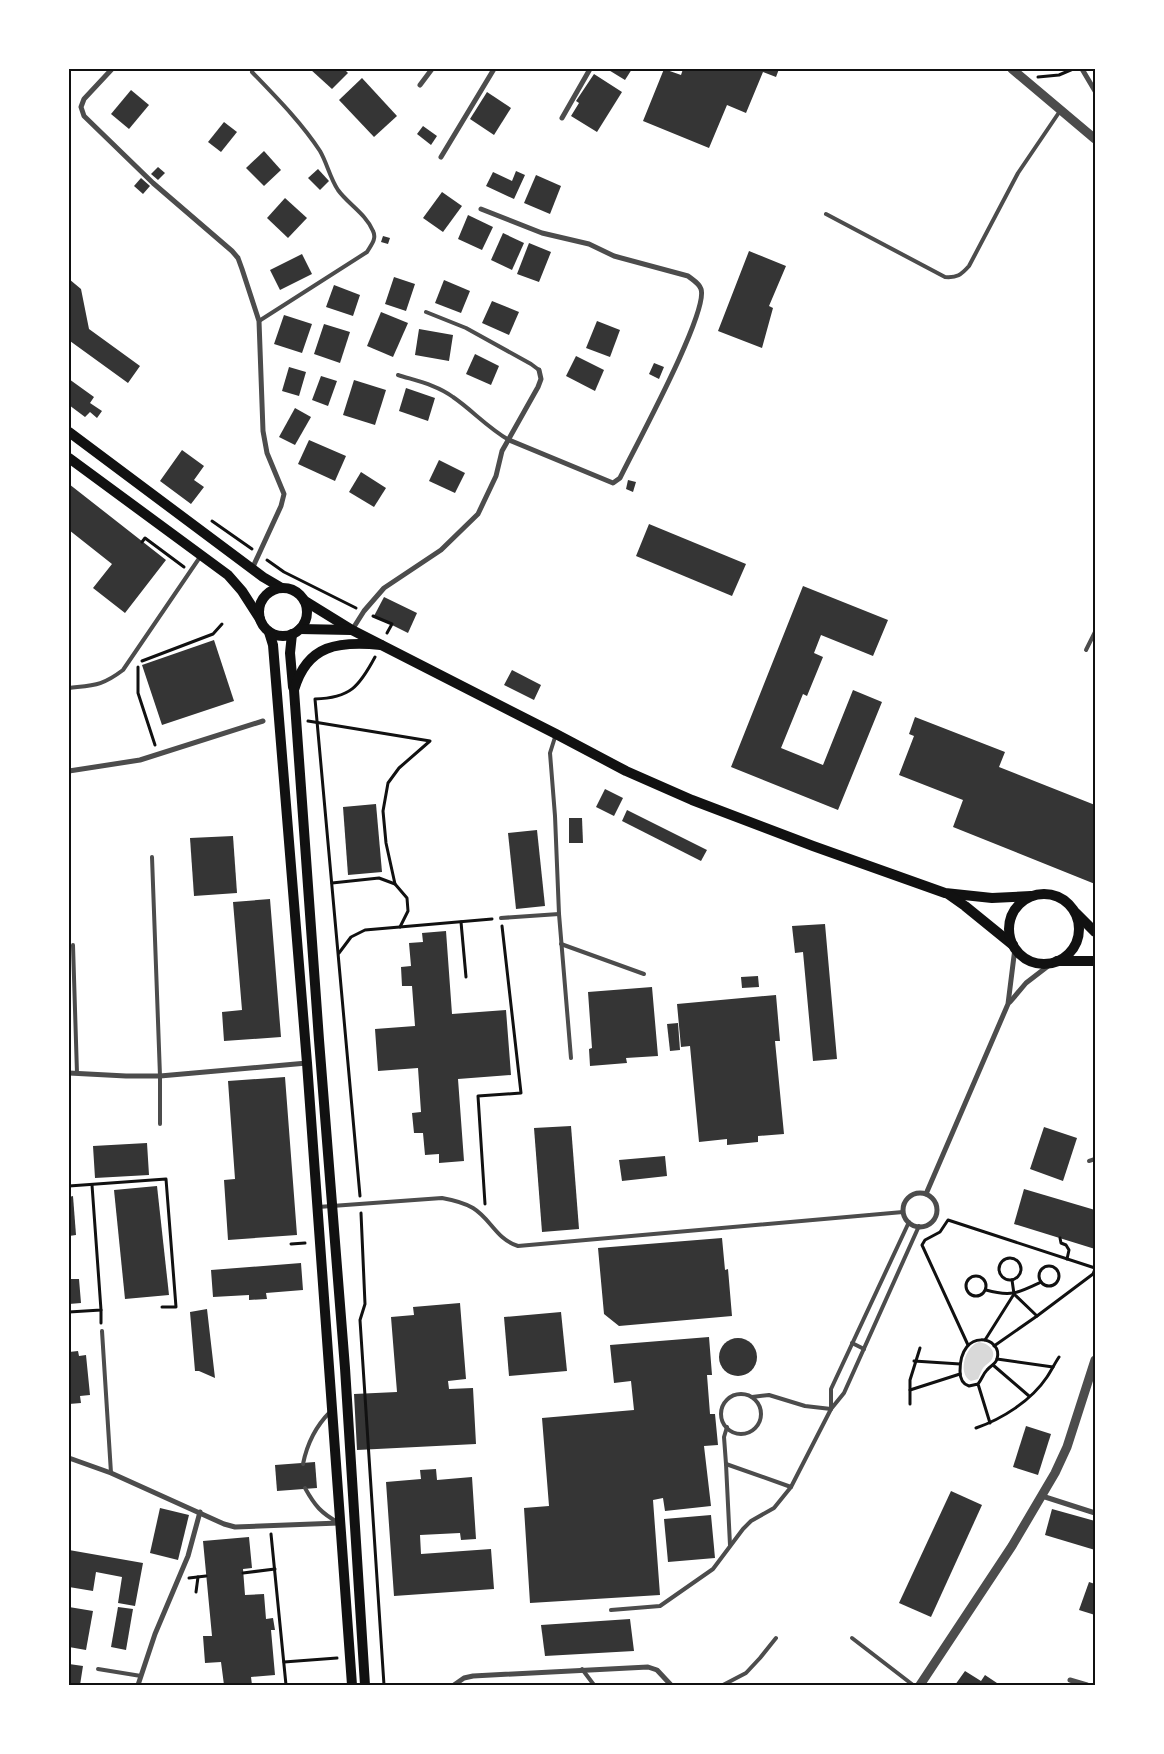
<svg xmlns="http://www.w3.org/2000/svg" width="1164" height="1754" font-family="'Archivo Narrow',sans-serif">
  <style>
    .water { fill: #d9d9d9 }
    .building { fill: #353535 }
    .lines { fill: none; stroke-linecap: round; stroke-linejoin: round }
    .path { stroke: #111; stroke-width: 3 }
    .service { stroke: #4c4c4c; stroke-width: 4 }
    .minor { stroke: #4c4c4c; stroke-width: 5 }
    .tertiary { stroke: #4c4c4c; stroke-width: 9 }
    .secondary { stroke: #111; stroke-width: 10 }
    .neatline { fill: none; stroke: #111; stroke-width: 2 }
  </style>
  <rect width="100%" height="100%" fill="#fff"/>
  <path class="water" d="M979,1342C987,1343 997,1350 992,1359C990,1363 986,1364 983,1368C981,1371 980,1375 978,1379L971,1381C957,1374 965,1346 979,1342Z"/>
  <g class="building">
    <polygon points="310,69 344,69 348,73 332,89"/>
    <polygon points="607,69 632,69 625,80"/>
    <polygon points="664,69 681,75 683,69 779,69 776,77 763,72 746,113 727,105 709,148 643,121"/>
    <polygon points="594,74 622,92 597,132 571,116 579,103 576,101"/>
    <polygon points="362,78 397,116 374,137 339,100"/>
    <polygon points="131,90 149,105 129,129 111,114"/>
    <polygon points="487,92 511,108 494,135 470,119"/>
    <polygon points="224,122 237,132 221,152 208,142"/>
    <polygon points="423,126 437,136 431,145 417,134"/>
    <polygon points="264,151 281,170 264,186 246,168"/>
    <polygon points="158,167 165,173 158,180 151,174"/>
    <polygon points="318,169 329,181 320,190 308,178"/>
    <polygon points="516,171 525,175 514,199 486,186 493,172 512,181"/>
    <polygon points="536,175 561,186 550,214 524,203"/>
    <polygon points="141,178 150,186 143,194 134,186"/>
    <polygon points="442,192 462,206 443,232 423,218"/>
    <polygon points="285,198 307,218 288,238 267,218"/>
    <polygon points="468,215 493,227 482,250 458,239"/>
    <polygon points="503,233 524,243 512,270 491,260"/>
    <polygon points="383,236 390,238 388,244 381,242"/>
    <polygon points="529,243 551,252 539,282 517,274"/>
    <polygon points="749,251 786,266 769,306 773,308 762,348 718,331"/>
    <polygon points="302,254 312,274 280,290 270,270"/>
    <polygon points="394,277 415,284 406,311 385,304"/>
    <polygon points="69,279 81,289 89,329 140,366 128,383 70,341"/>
    <polygon points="444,280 470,291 461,313 435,303"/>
    <polygon points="334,285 360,295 353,316 326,307"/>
    <polygon points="492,301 519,312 509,335 482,323"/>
    <polygon points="381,312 408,323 393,357 367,346"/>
    <polygon points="284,315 312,324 302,353 274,344"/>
    <polygon points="597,321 620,330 610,357 586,348"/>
    <polygon points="324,324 350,332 340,363 314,354"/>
    <polygon points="419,329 453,335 449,361 415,355"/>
    <polygon points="475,354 499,366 491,385 466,374"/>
    <polygon points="576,356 604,370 595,391 566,376"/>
    <polygon points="654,363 664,367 659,379 649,374"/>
    <polygon points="289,367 306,372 299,396 282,391"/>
    <polygon points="321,376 337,381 328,406 312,400"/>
    <polygon points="69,379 94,397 90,403 102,411 97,418 90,412 85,417 69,405"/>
    <polygon points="354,380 386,390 375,425 343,415"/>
    <polygon points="406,388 435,398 428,421 399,411"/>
    <polygon points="295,408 311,417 295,445 279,437"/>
    <polygon points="309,440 346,456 335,481 298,464"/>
    <polygon points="182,450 204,466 194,480 204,487 191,504 160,481"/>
    <polygon points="439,460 465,473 455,493 429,481"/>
    <polygon points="361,472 386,488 374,507 349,492"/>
    <polygon points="628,480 636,482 633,492 626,489"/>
    <polygon points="69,484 166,560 125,613 93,588 112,564 69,530"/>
    <polygon points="649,524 746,564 732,596 636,556"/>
    <polygon points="803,586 888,620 873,656 821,635 814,653 823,657 807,696 803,694 781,748 823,765 853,690 882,702 838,810 731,767"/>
    <polygon points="384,597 417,613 408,633 374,616"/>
    <polygon points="214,640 234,701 162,725 142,665"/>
    <polygon points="512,670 541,685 534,700 504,685"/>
    <polygon points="915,717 1005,752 999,767 1095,805 1095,884 953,827 963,800 899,775 914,736 909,734"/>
    <polygon points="605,789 623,798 614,816 596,807"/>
    <polygon points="376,804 382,872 348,875 343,807"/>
    <polygon points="627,810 707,850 701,861 622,821"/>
    <polygon points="569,818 582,818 583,843 569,843"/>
    <polygon points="537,830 545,906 516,909 508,833"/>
    <polygon points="233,836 237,893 194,896 190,838"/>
    <polygon points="270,899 281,1037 224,1041 222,1012 242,1010 233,902"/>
    <polygon points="825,924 837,1059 813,1061 803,952 795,953 792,926"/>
    <polygon points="446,931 452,1014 506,1010 511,1075 458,1079 464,1161 439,1163 439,1154 425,1155 423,1133 414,1133 412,1113 421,1112 418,1068 378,1071 375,1029 415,1026 412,986 402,986 401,967 411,966 409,943 423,942 422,933"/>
    <polygon points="758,976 759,987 742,988 741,977"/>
    <polygon points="652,987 658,1056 626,1058 627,1063 590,1066 589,1049 592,1048 588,992"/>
    <polygon points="776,995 780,1041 775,1041 784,1134 758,1136 758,1142 727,1145 727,1139 699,1142 690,1046 681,1047 677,1004"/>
    <polygon points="678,1023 680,1050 670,1051 667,1024"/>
    <polygon points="285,1077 297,1235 228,1240 224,1180 235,1179 228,1081"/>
    <polygon points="571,1126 579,1229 542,1232 534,1128"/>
    <polygon points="1044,1127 1077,1138 1063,1181 1030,1169"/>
    <polygon points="147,1143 149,1175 95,1178 93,1146"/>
    <polygon points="665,1156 667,1176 622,1181 619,1160"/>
    <polygon points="157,1186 169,1295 125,1299 114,1190"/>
    <polygon points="1024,1189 1095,1210 1095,1249 1014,1224"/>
    <polygon points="73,1196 76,1235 69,1236 69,1197"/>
    <polygon points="722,1238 725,1270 728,1269 732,1316 619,1326 604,1314 598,1248"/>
    <polygon points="301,1263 303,1290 266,1293 267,1299 249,1300 249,1295 213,1297 211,1270"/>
    <polygon points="69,1266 70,1266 71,1279 79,1279 81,1303 69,1304"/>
    <polygon points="460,1303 466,1379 448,1381 449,1389 473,1388 476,1444 357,1450 354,1394 397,1392 391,1317 414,1315 413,1307"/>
    <polygon points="207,1309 215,1378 199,1371 195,1371 190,1312"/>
    <polygon points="561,1312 567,1371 509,1376 504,1317"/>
    <polygon points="709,1337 712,1375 707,1375 710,1414 715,1414 718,1445 704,1446 711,1506 665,1511 663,1498 653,1500 660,1595 530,1603 524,1508 549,1506 542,1418 634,1410 631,1381 614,1383 610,1345"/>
    <circle cx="738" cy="1357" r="19"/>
    <polygon points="78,1351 79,1356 86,1355 90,1395 80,1396 81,1403 69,1404 69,1352"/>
    <polygon points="1026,1426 1051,1434 1038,1475 1013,1467"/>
    <polygon points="315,1462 317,1488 277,1491 275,1465"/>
    <polygon points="436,1469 437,1480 472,1477 476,1539 461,1540 460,1533 420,1535 421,1554 491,1549 494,1589 394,1596 386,1482 421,1479 420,1470"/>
    <polygon points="951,1491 982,1505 931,1617 899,1603"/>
    <polygon points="160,1508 189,1515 178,1560 150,1553"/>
    <polygon points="1052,1509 1095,1521 1095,1550 1045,1535"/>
    <polygon points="711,1515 715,1558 668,1562 664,1519"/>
    <polygon points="249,1537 252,1568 243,1569 245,1595 264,1594 266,1619 273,1618 275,1630 271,1630 275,1675 251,1677 252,1685 224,1685 221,1662 205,1663 203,1636 212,1636 203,1541"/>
    <polygon points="69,1550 143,1563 135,1606 118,1603 122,1577 96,1572 93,1591 69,1587"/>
    <polygon points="1089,1582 1095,1584 1095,1615 1079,1610"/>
    <polygon points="69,1607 93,1611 86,1650 69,1647"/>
    <polygon points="118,1607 133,1609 126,1650 111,1647"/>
    <polygon points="630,1619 634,1651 545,1656 541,1625"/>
    <polygon points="69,1664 83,1666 80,1685 69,1684"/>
    <polygon points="965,1671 981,1681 985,1675 1000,1685 955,1685"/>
  </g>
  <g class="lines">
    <g class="path">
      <polyline points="1038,77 1059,75 1073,69"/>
      <polyline points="212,521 252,549"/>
      <polyline points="142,542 145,538 184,567"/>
      <polyline points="267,560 284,572 356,608"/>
      <polyline points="373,616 392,624 387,633"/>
      <polyline points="142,661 213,634 222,624"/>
      <polyline points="138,667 138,693 155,745"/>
      <polyline points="308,721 430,741 399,768 388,783 383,811 386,843 395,884"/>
      <polyline points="332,883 379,878 395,884 407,898 408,911 400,927"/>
      <polyline points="461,922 466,977"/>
      <polyline points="339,953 351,937 365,930 492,919"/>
      <polyline points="69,1186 166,1179 176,1307 162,1307"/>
      <path d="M360,1196L315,699C350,698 359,687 375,657"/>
      <polyline points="485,1204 478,1096 521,1093 502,926"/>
      <polyline points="361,1213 365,1304 360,1320 384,1685"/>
      <polyline points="1060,1238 1061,1243 1066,1245 1069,1250 1067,1259"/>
      <polyline points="291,1244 305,1243"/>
      <circle cx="1010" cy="1269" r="11"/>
      <circle cx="1049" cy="1276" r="10"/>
      <circle cx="976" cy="1286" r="10"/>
      <polyline points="1012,1280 1014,1294"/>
      <path d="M986,1290C1011,1297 1018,1293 1041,1282"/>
      <polyline points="101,1310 101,1323"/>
      <polyline points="69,1312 101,1310 92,1185"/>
      <polyline points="985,1340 1014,1294 1037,1316"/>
      <polyline points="968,1345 922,1245 925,1240 940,1232 948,1220 1095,1268"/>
      <polyline points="994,1346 1037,1316 1093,1274 1095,1269"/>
      <polyline points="997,1359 1053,1367"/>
      <polyline points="914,1361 960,1364"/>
      <polyline points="993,1365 1029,1396"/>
      <path d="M978,1384L969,1386C962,1384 960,1378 960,1371C960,1326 1004,1337 997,1359C996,1364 990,1366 987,1370C983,1374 982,1379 978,1384L990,1423"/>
      <polyline points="910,1390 960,1374"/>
      <polyline points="910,1404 910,1380 920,1348"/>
      <path d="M976,1428C1002,1419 1031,1401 1047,1377C1051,1371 1055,1363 1059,1357"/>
      <polyline points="271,1534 286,1685"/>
      <polyline points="243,1573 275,1569"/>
      <polyline points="189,1578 206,1576"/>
      <polyline points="196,1592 198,1577"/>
      <polyline points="284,1662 337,1658"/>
    </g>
    <g class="service">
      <polyline points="1095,69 1095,70"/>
      <path d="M252,72C276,97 301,122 320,151C327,163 330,178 338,190C348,204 366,214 373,231C377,239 371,245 367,252L259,321"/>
      <path d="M826,214L945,277C957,278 961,275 969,266L1018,173L1060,111"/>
      <polyline points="426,312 466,328 531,364 539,370"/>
      <path d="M398,375C417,381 437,385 453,397C472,410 488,428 509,440"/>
      <polyline points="1086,650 1095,632"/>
      <path d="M69,688C94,685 102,686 123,670L200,557"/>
      <polyline points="556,734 550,753 555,816 559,914 571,1058"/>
      <polyline points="152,857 160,1076 160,1124"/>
      <polyline points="501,918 559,914"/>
      <polyline points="561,944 644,974"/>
      <polyline points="73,945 77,1073"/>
      <polyline points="1089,1161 1095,1159"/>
      <path d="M318,1207L442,1198C453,1200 463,1202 473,1208C491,1219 496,1239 518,1246L903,1212"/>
      <polyline points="102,1331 111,1473"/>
      <polyline points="852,1343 864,1349"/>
      <circle cx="741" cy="1414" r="20"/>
      <polyline points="752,1397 769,1395 805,1406 831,1409"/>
      <polyline points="831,1409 831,1389 909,1222"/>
      <path d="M303,1464C307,1444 316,1426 330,1412"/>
      <polyline points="726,1464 724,1437 727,1427"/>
      <path d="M305,1488C315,1506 321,1513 339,1523"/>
      <polyline points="730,1545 726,1464 791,1487"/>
      <polyline points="611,1610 660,1606 713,1569 743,1529 751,1521 774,1508 791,1487 831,1409 844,1393 919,1226"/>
      <polyline points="852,1638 913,1685"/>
      <polyline points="98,1669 141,1676"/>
      <polyline points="582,1669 594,1685"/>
      <polyline points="723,1685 746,1673 760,1658 776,1638"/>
    </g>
    <g class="minor">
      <polyline points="112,69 84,99 81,107 84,116 153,183 232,251 238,258 242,269 259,321 263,431 267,453 284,494 281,506 252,569"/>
      <polyline points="1082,69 1095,91"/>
      <polyline points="420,85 432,69"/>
      <polyline points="562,118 590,69"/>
      <polyline points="441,157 494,69"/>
      <path d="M481,209L542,233L589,244L614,256L688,276C693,280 699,283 701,289C709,312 634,449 620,478L613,483L509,440"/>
      <polyline points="352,630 364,611 384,588 441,550 478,514 496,476 502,451 538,387 541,379 539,370"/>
      <polyline points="69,771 140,760 263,721"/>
      <polyline points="1010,1002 1026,983 1052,963"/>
      <polyline points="69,1073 126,1076 160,1076 307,1063"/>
      <circle cx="920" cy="1210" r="17"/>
      <polyline points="926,1194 1008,1004 1015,948"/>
      <polyline points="69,1458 111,1473 224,1524 235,1527 339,1523"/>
      <polyline points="1042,1496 1095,1513"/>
      <polyline points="1070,1680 1087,1685"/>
      <polyline points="138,1685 155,1634 188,1556 200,1512"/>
      <polyline points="454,1685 464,1678 473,1676 648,1667 657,1670 671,1685"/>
    </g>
    <g class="tertiary">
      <polyline points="1012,69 1095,139"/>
      <polyline points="920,1685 1012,1546 1055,1473 1067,1447 1095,1360"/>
    </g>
    <g class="secondary">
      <polyline points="69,432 263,577 280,587"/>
      <polyline points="69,458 228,575 242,591 260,619"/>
      <circle cx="283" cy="612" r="24"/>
      <polyline points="305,601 352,630 556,734 626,771 692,800 813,846 945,893 992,898 1031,896"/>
      <polyline points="300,629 351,630"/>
      <polyline points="269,632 273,645 307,1063 352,1685"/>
      <polyline points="292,634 290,653 293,687"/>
      <polyline points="948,894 965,906 1013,945"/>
      <circle cx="1044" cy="929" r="35"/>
      <polyline points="1076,913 1095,932"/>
      <polyline points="1057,961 1095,961"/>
      <path d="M365,1685L345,1368L319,1040L294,690C307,644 339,641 381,645"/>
    </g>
  </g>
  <rect width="1164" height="1754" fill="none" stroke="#ffffff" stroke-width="140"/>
  <rect x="70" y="70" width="1024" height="1614" class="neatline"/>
</svg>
